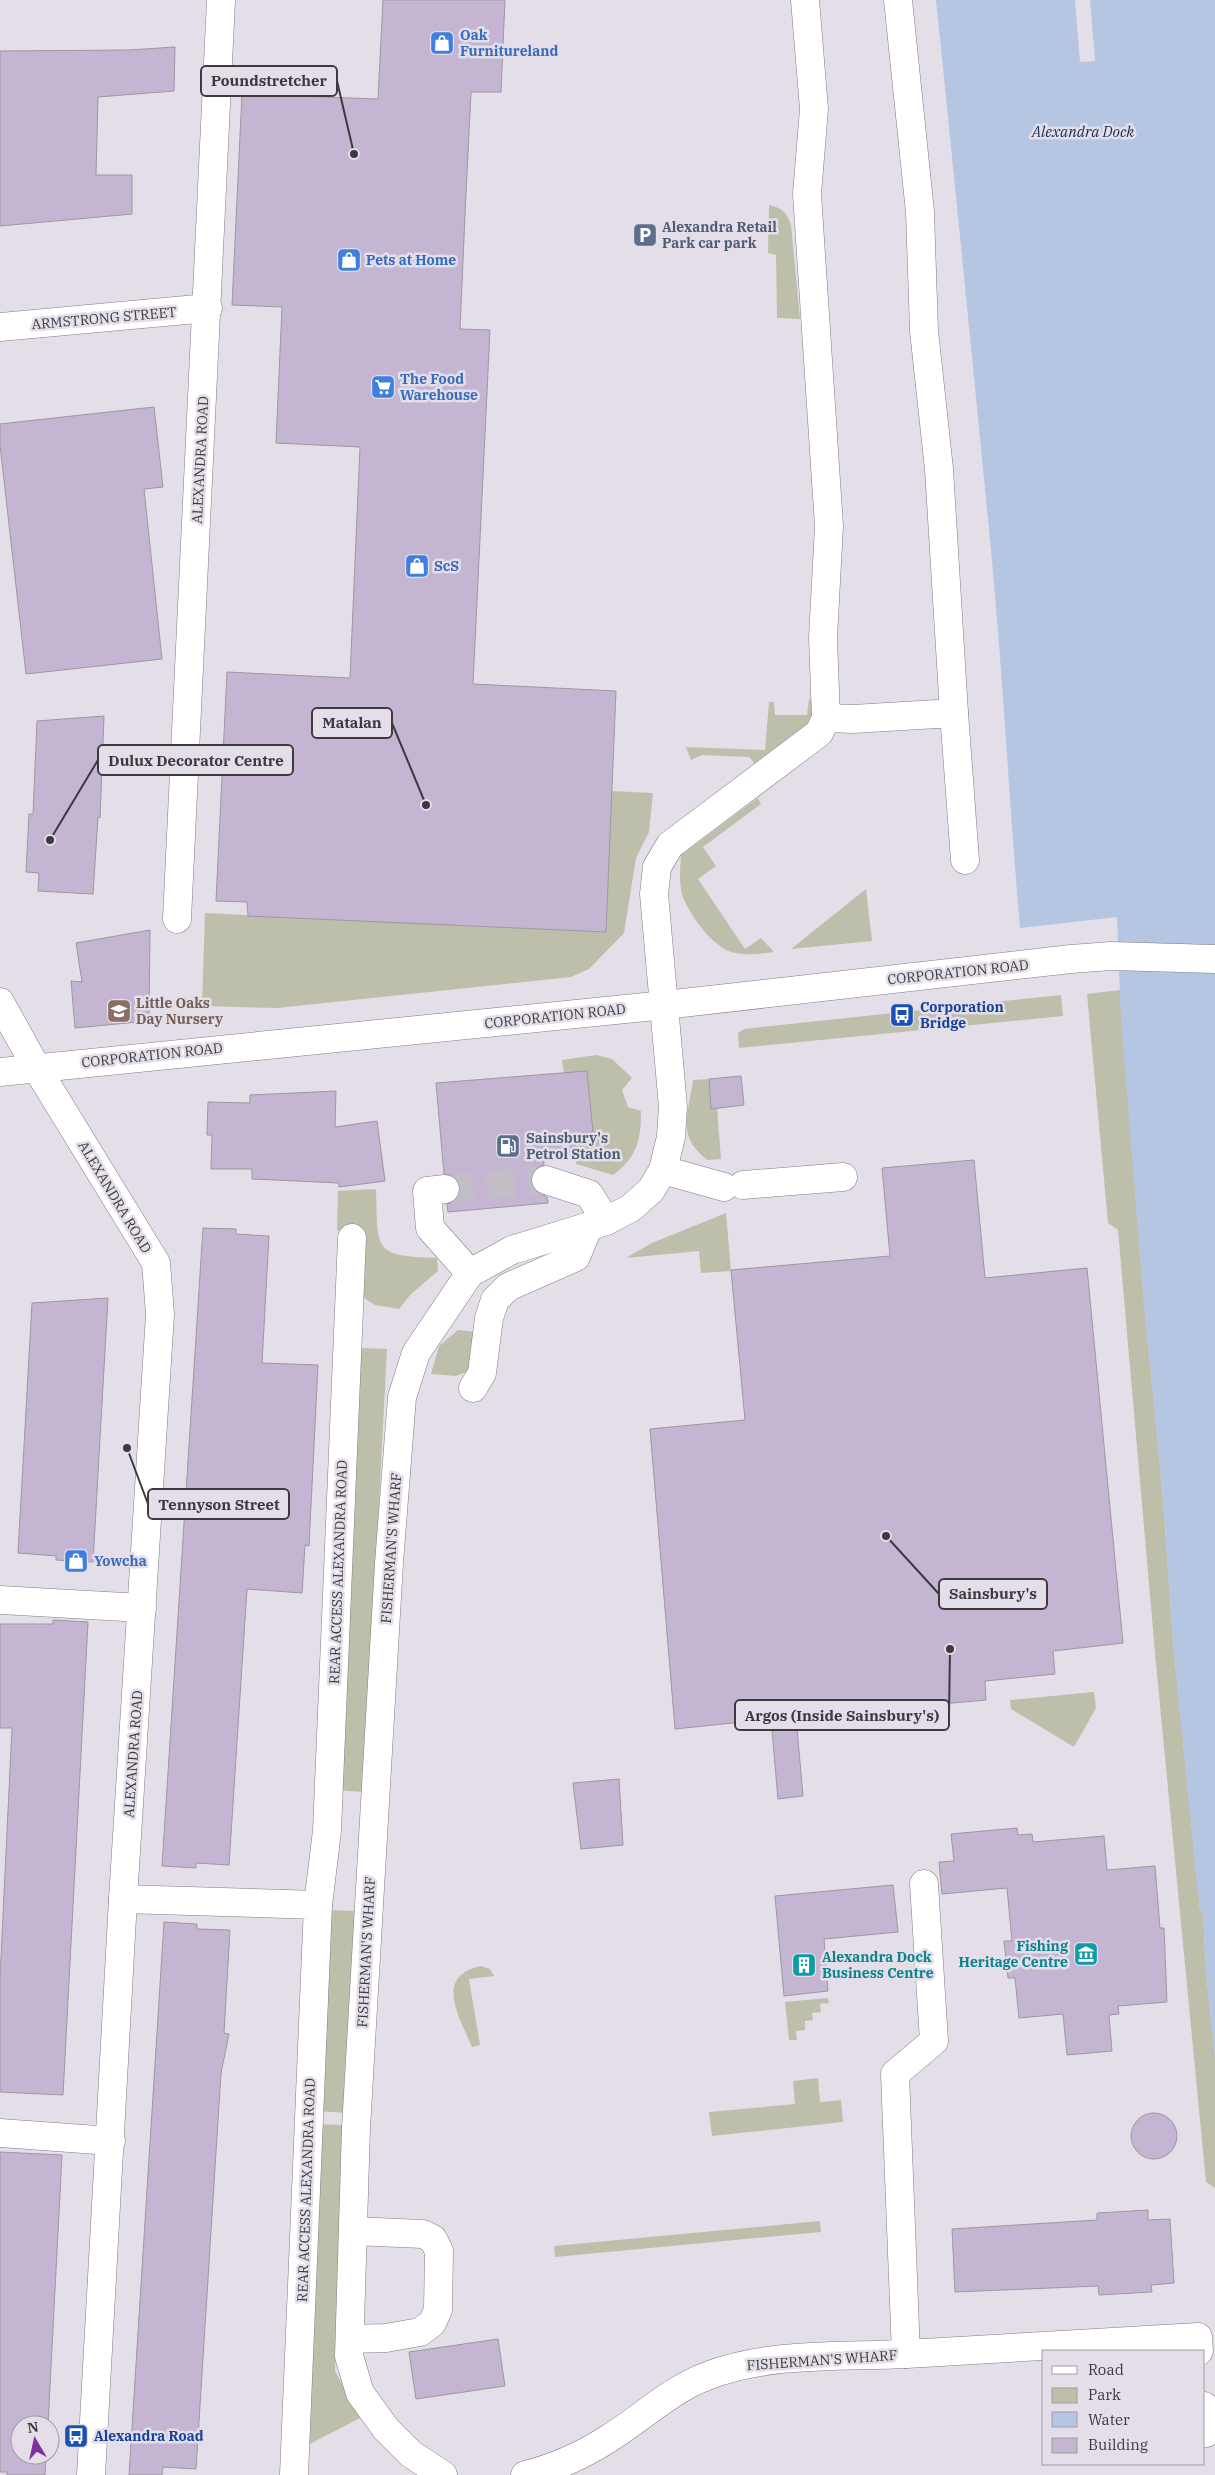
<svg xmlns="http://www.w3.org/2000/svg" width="1215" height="2475" font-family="'IBM Plex Serif',serif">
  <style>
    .green { fill: #bebfab }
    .water { fill: #b5c6e2 }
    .pier { fill: #e4dee9 }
    .building { fill: #c4b6d3; stroke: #9c97a1 }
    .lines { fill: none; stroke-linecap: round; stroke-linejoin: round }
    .minor-tunnel { stroke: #c2bdc7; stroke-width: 28; stroke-dasharray: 28 14; stroke-linecap: butt }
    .minor-casing { stroke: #807b85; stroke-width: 29 }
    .minor { stroke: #fff; stroke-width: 28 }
    .labels { text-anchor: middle; stroke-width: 5; stroke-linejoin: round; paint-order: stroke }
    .shop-label { font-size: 14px; font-weight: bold; fill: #366cbe; stroke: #e4dee9; text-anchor: start }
    .service-label { font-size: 14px; font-weight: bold; fill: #4e5e75; stroke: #e4dee9; text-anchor: start }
    .street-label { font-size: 14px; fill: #3c3a3e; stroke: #e4dee9 }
    .education-label { font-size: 14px; font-weight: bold; fill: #785e54; stroke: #e4dee9; text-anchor: start }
    .transit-label { font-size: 14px; font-weight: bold; fill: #164399; stroke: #e4dee9; text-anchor: start }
    .culture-label { font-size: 14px; font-weight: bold; fill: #0d838f; stroke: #e4dee9; text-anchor: end }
    .water-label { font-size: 15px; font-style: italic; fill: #182f55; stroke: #e4dee9 }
    .leader { fill: none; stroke: #3c3a3e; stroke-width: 2 }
    .callout-dot { fill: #3c3a3e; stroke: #e4dee9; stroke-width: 2 }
    .callout { fill: #e4dee9; stroke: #3c3a3e; stroke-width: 2 }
    .callout-label { font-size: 15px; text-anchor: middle; font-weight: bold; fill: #3c3a3e }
  </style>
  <rect width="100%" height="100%" fill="#e4dee9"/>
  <g class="green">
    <path d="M769,205C782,208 786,211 791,225L800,319L777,318L776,255L768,253Z"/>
    <polygon points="809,699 812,700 812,719 808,726 755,764 749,757 702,755 691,760 686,747 765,750 769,702 774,702 775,715 807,715"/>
    <polygon points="611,791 653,793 649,832 636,858 624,933 589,969 571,977 277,1008 202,1006 205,913 605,932"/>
    <path d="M758,798L761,804L703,847L716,866L698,879L745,949L761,938L774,952C759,954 745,956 731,952C713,947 687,912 682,894C679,881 680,869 681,855Z"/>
    <polygon points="866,889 872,941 791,949"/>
    <polygon points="1120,990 1142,1280 1163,1498 1173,1641 1200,1910 1203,1911 1206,1971 1215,2056 1215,2188 1206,2182 1156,1664 1118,1230 1108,1223 1087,994"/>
    <polygon points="1061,995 1063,1016 739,1048 738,1033 744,1029"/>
    <path d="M596,1055L612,1059L632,1078L622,1090L628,1107L641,1111C641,1141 637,1157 613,1175L576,1164L575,1140H579V1133L593,1132L587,1071L564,1073L562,1060Z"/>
    <path d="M709,1079L711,1108H717L721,1159L707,1160C676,1134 688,1117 693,1080Z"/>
    <path d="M376,1189C378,1250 372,1256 437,1258L438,1271L411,1294L399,1309L375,1305L364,1298L362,1283L364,1231L337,1230L338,1191Z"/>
    <polygon points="726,1213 731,1271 701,1273 699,1251 626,1258 652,1243"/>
    <polygon points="458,1330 477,1332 474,1369 456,1376 431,1374 439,1346"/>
    <polygon points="360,1348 387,1349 364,1792 335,1790"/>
    <polygon points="1094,1692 1096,1708 1074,1747 1011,1709 1010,1700"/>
    <polygon points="327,1910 358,1911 347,2113 317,2111"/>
    <path d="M481,1966L490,1969L494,1976L469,1979L480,2045L472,2047C460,2018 433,1976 481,1966Z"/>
    <polygon points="828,1998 829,2003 820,2004 821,2012 812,2013 813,2020 805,2021 805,2030 796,2031 797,2040 789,2040 785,2002"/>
    <polygon points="818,2078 820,2102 841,2100 843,2122 712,2136 709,2112 795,2104 793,2081"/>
    <polygon points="315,2124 345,2125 335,2371 360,2418 304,2447"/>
    <polygon points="820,2221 821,2232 555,2257 554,2246"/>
  </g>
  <path class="water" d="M936,0H1215V2056L1206,1971L1203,1911H1200L1173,1641L1163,1498L1142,1280L1121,1019L1117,917L1020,928C1009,802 1003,676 991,550C973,367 955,183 936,0Z"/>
  <polygon class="pier" points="1075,0 1090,0 1095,61 1080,62"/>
  <g class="building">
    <polygon points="383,0 505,0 501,92 471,92 465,214 460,329 490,330 473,684 616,691 606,932 248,916 247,902 216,901 227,672 350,678 360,447 276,443 282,307 232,305 242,94 378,99"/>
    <polygon points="175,47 174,91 98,97 96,175 132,175 132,214 0,226 0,51 129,50"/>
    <polygon points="154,407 163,487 144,489 162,659 26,674 0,445 0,424"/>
    <polygon points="104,716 100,818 98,817 93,894 38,891 39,873 26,872 29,814 33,814 37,721"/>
    <polygon points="150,930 149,1021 75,1028 71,981 82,982 76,943"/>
    <polygon points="587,1071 593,1132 579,1133 580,1140 575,1140 576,1156 544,1159 544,1165 536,1168 531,1176 531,1184 534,1190 547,1197 548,1203 448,1212 447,1204 455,1201 459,1196 461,1188 457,1179 452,1175 444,1174 436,1083"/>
    <polygon points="741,1076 744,1105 711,1109 709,1079"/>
    <polygon points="336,1091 335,1127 377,1121 385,1181 339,1187 339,1183 252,1179 252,1169 211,1169 212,1135 207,1135 208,1102 250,1103 250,1095"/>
    <polygon points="974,1160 985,1278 1087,1268 1123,1643 1053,1651 1055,1674 985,1681 986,1700 796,1717 803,1796 778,1799 771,1719 675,1729 650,1429 745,1420 731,1270 890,1256 882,1168"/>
    <polygon points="203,1228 236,1229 236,1234 269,1236 262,1363 318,1365 309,1546 305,1545 302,1593 247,1589 229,1865 196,1863 196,1868 162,1866"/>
    <polygon points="108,1298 93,1562 56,1560 56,1556 18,1553 32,1303"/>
    <polygon points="53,1620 88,1622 63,2095 0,2092 0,1978 12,1728 0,1728 0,1624 53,1624"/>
    <polygon points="619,1779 623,1845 581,1849 573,1783"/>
    <polygon points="1017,1828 1018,1835 1032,1834 1033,1842 1104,1836 1107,1870 1155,1866 1160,1928 1164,1928 1167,2002 1118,2006 1119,2014 1109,2015 1112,2051 1067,2055 1063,2014 1019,2018 1015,1978 1008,1978 1004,1941 1012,1941 1007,1888 942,1894 939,1862 954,1861 951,1834"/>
    <polygon points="893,1885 898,1932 824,1939 828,1991 784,1996 775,1896"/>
    <polygon points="164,1922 197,1924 197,1929 230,1930 224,2033 229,2034 221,2073 196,2469 163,2467 162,2475 129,2475"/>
    <circle cx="1154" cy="2136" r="23"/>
    <polygon points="0,2152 62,2155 48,2425 20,2425 20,2455 46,2455 45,2475 7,2475 7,2472 0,2472"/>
    <polygon points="1148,2210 1148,2220 1170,2219 1174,2283 1151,2285 1152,2292 1099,2295 1098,2286 955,2292 952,2229 1097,2220 1097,2213"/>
    <polygon points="498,2339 505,2386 416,2399 409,2352"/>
  </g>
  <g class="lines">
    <polyline class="minor-tunnel" points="445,1189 546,1180"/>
    <defs>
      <g id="minor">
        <polyline points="898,0 920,212 924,331 939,469 954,713"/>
        <polyline points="0,327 208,308"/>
        <polyline points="826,718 853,719 954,713 965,860"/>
        <polyline points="177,919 221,0"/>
        <polyline points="0,1002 36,1067 156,1263 160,1314 123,1899 91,2475"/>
        <polyline points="0,1072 665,1005 1071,959 1111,956 1215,959"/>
        <polyline points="663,1170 724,1187"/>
        <polyline points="546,1180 589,1194 606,1221"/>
        <polyline points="743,1185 843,1177"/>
        <polyline points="445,1189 427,1191 430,1228 470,1273"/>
        <polyline points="473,1388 482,1373 489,1318 495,1300 508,1287 576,1257 588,1228"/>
        <polyline points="0,1600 142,1608"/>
        <polyline points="924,1884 934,2041 895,2074 906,2354 1198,2337 1199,2351"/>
        <polyline points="123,1899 318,1905 294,2475"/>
        <polyline points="318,1905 327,1831 352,1238"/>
        <polyline points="0,2133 111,2141"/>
        <polyline points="350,2339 386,2338 420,2332 432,2323 438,2310 439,2251 433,2239 423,2234 353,2231"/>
        <polyline points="1204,2406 1206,2433"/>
        <polyline points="443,2475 411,2454 386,2429 360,2393 349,2356 356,2128 389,1563 402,1397 416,1353 470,1273 512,1250 606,1221 631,1208 651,1190 663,1170 671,1137 673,1107 654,894 657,867 670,845 819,733 826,718 823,638 829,526 807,194 814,109 805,0"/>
        <path d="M525,2475C554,2468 583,2455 608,2439C642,2418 670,2390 707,2376C769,2352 841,2357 906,2354"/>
      </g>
    </defs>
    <use href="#minor" class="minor-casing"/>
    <use href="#minor" class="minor"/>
  </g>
  <defs>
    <symbol id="shop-square" viewBox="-11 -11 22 22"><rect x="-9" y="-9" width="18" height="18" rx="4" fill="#3f7fe0" stroke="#e4dee9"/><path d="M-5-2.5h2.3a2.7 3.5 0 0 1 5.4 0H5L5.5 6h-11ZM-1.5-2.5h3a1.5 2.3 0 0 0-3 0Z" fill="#fff"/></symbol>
    <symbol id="parking-square" viewBox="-11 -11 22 22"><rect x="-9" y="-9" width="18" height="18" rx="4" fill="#5c6f8a" stroke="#e4dee9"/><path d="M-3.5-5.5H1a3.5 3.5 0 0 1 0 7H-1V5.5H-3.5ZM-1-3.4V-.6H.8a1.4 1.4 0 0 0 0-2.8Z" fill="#fff"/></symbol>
    <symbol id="supermarket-square" viewBox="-11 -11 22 22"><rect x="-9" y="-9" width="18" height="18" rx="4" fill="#3f7fe0" stroke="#e4dee9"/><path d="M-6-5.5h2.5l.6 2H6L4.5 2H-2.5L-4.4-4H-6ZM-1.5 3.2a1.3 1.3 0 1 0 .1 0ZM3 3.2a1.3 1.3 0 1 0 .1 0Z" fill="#fff"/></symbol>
    <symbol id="school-square" viewBox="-11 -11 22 22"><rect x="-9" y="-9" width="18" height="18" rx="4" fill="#8d6e63" stroke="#e4dee9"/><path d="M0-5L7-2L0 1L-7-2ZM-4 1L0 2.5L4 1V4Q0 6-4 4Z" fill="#fff"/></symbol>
    <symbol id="bus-square" viewBox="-11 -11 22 22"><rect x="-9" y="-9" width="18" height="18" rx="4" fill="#1a4fb4" stroke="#e4dee9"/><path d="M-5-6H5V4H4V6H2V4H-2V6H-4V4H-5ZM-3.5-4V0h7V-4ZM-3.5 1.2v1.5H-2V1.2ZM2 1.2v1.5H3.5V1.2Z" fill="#fff"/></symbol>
    <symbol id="fuel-square" viewBox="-11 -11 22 22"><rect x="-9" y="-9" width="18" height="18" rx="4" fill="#5c6f8a" stroke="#e4dee9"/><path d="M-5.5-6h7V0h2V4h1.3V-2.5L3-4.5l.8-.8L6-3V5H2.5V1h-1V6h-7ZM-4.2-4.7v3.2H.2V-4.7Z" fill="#fff"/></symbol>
    <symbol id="museum-square" viewBox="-11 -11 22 22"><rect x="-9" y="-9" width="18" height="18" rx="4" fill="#0f9aa8" stroke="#e4dee9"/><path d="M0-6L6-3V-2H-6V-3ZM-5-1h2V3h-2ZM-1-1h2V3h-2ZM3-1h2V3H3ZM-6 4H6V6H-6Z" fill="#fff"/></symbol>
    <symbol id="building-square" viewBox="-11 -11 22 22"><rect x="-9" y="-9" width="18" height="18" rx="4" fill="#0f9aa8" stroke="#e4dee9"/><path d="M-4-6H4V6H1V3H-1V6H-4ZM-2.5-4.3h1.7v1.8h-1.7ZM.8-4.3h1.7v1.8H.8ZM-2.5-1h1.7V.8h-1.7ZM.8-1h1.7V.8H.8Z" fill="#fff"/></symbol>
  </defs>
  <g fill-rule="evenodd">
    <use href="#shop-square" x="428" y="29" width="28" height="28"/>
    <use href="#parking-square" x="631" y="221" width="28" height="28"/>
    <use href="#shop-square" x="335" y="246" width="28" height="28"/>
    <use href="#supermarket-square" x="369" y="373" width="28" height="28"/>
    <use href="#shop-square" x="403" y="552" width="28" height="28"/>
    <use href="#school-square" x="105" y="997" width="28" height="28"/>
    <use href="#bus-square" x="888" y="1001" width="28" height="28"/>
    <use href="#fuel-square" x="494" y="1132" width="28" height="28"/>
    <use href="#shop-square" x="62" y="1547" width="28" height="28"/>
    <use href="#museum-square" x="1072" y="1940" width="28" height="28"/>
    <use href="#building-square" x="790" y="1951" width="28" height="28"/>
    <use href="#bus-square" x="62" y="2422" width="28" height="28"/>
  </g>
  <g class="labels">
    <g class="shop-label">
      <text x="460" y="40">Oak<tspan x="460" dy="16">Furnitureland</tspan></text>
      <text x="366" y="265">Pets at Home</text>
      <text x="400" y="384">The Food<tspan x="400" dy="16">Warehouse</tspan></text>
      <text x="434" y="571">ScS</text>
      <text x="94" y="1566">Yowcha</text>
    </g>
    <g class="service-label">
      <text x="662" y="232">Alexandra Retail<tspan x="662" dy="16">Park car park</tspan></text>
      <text x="526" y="1143">Sainsbury's<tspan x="526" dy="16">Petrol Station</tspan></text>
    </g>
    <g class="street-label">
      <text transform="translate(104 318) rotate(-5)" y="5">ARMSTRONG STREET</text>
      <text transform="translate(200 460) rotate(-87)" y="5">ALEXANDRA ROAD</text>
      <text transform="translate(958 972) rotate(-6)" y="5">CORPORATION ROAD</text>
      <text transform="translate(555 1016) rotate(-6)" y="5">CORPORATION ROAD</text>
      <text transform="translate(152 1055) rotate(-6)" y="5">CORPORATION ROAD</text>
      <text transform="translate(115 1197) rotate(59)" y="5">ALEXANDRA ROAD</text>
      <text transform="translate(391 1548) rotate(-86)" y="5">FISHERMAN'S WHARF</text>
      <text transform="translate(338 1572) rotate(-88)" y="5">REAR ACCESS ALEXANDRA ROAD</text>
      <text transform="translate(133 1754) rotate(-86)" y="5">ALEXANDRA ROAD</text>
      <text transform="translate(366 1952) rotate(-87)" y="5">FISHERMAN'S WHARF</text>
      <text transform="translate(306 2190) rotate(-88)" y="5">REAR ACCESS ALEXANDRA ROAD</text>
      <text transform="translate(822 2360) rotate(-4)" y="5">FISHERMAN'S WHARF</text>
    </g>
    <g class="education-label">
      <text x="136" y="1008">Little Oaks<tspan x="136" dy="16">Day Nursery</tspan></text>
    </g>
    <g class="transit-label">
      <text x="920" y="1012">Corporation<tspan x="920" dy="16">Bridge</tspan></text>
      <text x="94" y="2441">Alexandra Road</text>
    </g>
    <g class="culture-label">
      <text x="1068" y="1951">Fishing<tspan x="1068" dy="16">Heritage Centre</tspan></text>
      <text x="822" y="1962" text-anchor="start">Alexandra Dock<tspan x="822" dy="16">Business Centre</tspan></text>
    </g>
    <g class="water-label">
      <text x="1083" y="137">Alexandra Dock</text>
    </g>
  </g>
  <path class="leader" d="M354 154L337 81M426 805L392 723M50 840L98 760M127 1448L148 1504M886 1536L939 1594M950 1649L949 1715"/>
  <g class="callout-dot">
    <circle cx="354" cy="154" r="5"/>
    <circle cx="426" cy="805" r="5"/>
    <circle cx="50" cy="840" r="5"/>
    <circle cx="127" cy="1448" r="5"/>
    <circle cx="886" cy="1536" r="5"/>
    <circle cx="950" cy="1649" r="5"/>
  </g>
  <g class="callout">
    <rect x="201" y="66" width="136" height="30" rx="5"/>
    <rect x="312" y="708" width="80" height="30" rx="5"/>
    <rect x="98" y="745" width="195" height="30" rx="5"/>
    <rect x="148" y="1489" width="141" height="30" rx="5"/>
    <rect x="939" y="1579" width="108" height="30" rx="5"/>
    <rect x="735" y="1700" width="214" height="30" rx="5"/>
  </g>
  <g class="callout-label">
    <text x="269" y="86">Poundstretcher</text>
    <text x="352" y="728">Matalan</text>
    <text x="196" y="766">Dulux Decorator Centre</text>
    <text x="219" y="1510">Tennyson Street</text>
    <text x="993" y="1599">Sainsbury's</text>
    <text x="842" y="1721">Argos (Inside Sainsbury's)</text>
  </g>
  <rect x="1042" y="2350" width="162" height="115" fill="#e4dee9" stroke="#a19ca5"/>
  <rect x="1052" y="2366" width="25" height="8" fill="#ffffff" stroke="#a19ca5"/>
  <text x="1088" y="2375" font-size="15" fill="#3c3a3e">Road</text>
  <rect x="1052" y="2388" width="25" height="15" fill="#bebfab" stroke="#a19ca5"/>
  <text x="1088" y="2400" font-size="15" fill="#3c3a3e">Park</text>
  <rect x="1052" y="2412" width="25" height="15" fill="#b5c6e2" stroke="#a19ca5"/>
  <text x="1088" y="2425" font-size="15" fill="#3c3a3e">Water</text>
  <rect x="1052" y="2438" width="25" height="15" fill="#c4b6d3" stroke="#a19ca5"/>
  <text x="1088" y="2450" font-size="15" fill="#3c3a3e">Building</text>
  <g transform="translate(35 2440) rotate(351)"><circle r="24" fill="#e4dee9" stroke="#a19ca5"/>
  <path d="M0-4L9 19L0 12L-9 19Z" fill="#7f31a1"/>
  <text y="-8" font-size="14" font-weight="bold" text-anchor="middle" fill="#3c3a3e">N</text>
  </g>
</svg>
